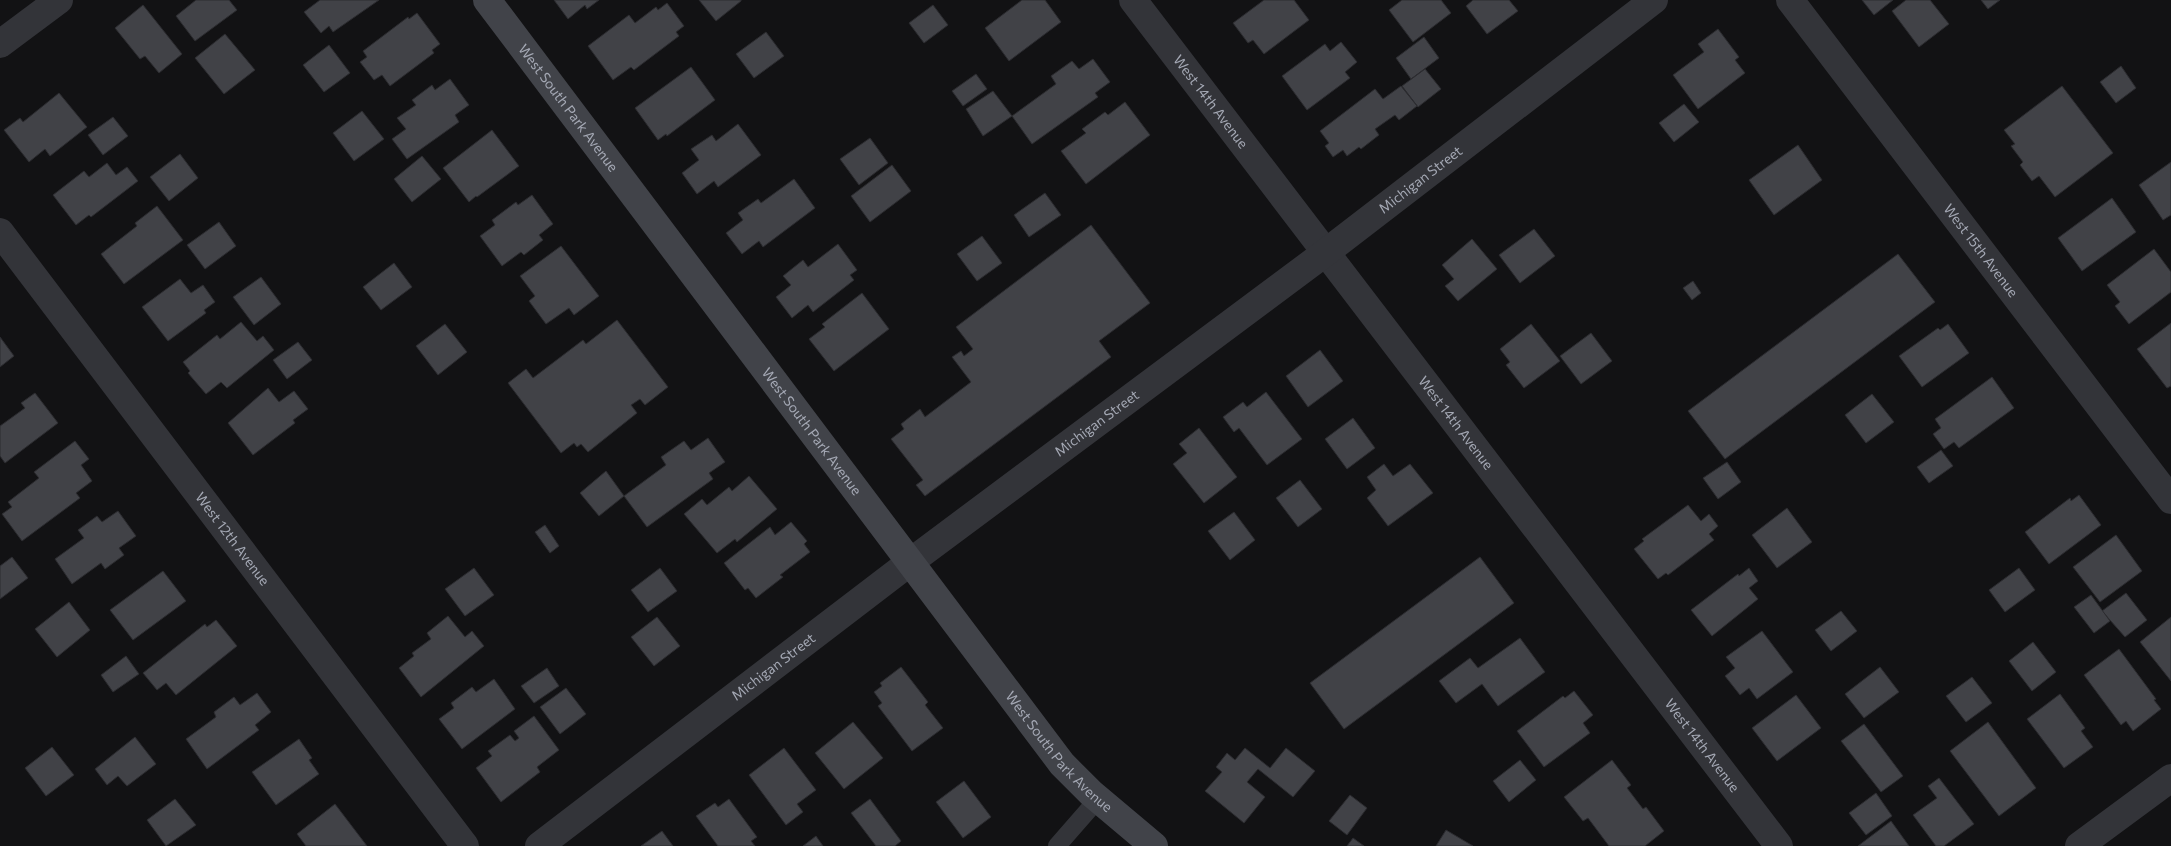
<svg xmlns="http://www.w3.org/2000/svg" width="2171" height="846" font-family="Commissioner,sans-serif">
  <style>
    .building { fill: #414247; stroke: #2c2c30 }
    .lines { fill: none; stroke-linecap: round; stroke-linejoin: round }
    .lane { stroke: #333439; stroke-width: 18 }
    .street { stroke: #333439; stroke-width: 28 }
    .secondary { stroke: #414349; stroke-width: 28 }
    .labels { text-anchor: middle; stroke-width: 4; stroke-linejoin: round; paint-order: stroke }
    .street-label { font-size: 14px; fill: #a4a8b4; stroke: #0d0d0f }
  </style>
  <rect width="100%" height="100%" fill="#121214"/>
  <g class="building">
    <polygon points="196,0 229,0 237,10 195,41 176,16"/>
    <polygon points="320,0 379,0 333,32 329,26 321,33 304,12"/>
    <polygon points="554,0 599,0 587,9 585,5 568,19"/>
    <polygon points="699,0 741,0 741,1 716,21"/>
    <polygon points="1022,0 1045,0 1061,22 1009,61 985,28"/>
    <polygon points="1264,0 1294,0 1309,20 1264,54 1253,40 1248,43 1233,23"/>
    <polygon points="1402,0 1441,0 1451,13 1413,42 1389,10"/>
    <polygon points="1473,0 1509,0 1518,11 1487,34 1466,6"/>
    <polygon points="1862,0 1893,0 1874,15"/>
    <polygon points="1906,0 1930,0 1949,24 1919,47 1892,11"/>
    <polygon points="1981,0 2000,0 1988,9"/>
    <polygon points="667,3 684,26 676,32 679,36 634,70 631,67 613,80 588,46 629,15 635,23 656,7 658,10"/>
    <polygon points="143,5 182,54 159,73 145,56 140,59 115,28"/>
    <polygon points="933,5 948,25 924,43 909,23"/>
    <polygon points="417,13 440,44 432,50 434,53 390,86 382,75 374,80 360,62 367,57 363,51 408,17 409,19"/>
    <polygon points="1718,29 1739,57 1735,60 1745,73 1698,109 1673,75 1704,52 1698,44"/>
    <polygon points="766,32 784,56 754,78 736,54"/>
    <polygon points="225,34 255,70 224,94 195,58"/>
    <polygon points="1424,37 1439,58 1411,79 1396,58"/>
    <polygon points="1341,42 1357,62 1345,72 1350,78 1307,110 1282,76 1325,44 1330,51"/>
    <polygon points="329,45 350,73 324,92 303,65"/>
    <polygon points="1093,59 1110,82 1095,93 1098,97 1032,144 1012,116 1056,84 1051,76 1072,61 1079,69"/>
    <polygon points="2121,66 2136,88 2116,103 2100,82"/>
    <polygon points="691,67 715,100 667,136 666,134 658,140 635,108"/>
    <polygon points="1425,69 1441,89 1418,107 1402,86"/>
    <polygon points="976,74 987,89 963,106 952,91"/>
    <polygon points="450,79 469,105 455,115 459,122 407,159 392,139 406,129 397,118 416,105 412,100 432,85 435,90"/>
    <polygon points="1401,86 1417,106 1399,120 1395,115 1375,129 1379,135 1361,149 1359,147 1347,156 1343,150 1333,157 1325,146 1329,143 1320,131 1375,89 1383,99"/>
    <polygon points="2062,86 2113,153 2055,197 2039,176 2032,181 2020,165 2023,162 2011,146 2015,144 2004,130"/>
    <polygon points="993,91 1012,116 983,136 966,109"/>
    <polygon points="59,93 87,127 50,156 45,149 29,162 4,130 20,118 23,122"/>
    <polygon points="1125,102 1150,135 1086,184 1061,151 1086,133 1082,129 1105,112 1108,115"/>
    <polygon points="1684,104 1699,122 1674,142 1659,123"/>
    <polygon points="362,111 384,139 354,161 333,133"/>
    <polygon points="113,117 128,136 103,155 88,135"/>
    <polygon points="738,124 761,155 718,187 714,181 697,194 682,173 699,160 691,149 712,135 716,141"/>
    <polygon points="492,130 519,166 477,197 476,196 469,202 443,168"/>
    <polygon points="870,138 888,163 859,185 840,159"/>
    <polygon points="1798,145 1822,180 1774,215 1749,180"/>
    <polygon points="180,154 198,178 169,201 150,177"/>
    <polygon points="422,156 441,179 412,202 394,179"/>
    <polygon points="2171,162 2171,215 2163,220 2139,185"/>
    <polygon points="107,163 116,175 127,167 138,181 91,217 89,215 76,225 53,195 84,171 89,177"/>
    <polygon points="892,165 911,191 870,222 851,196"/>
    <polygon points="794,179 815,208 763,247 759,241 742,254 726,233 743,220 738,213 758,199 761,203"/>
    <polygon points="1045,193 1061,215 1029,237 1014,215"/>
    <polygon points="532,195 553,224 539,235 543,240 524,255 521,252 502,266 480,236 495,225 492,220 516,202 518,205"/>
    <polygon points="2112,198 2136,232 2082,271 2058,238"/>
    <polygon points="157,206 183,240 124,284 101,254 137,226 135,223"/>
    <polygon points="219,222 236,246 205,269 187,245"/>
    <polygon points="1091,225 1150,303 1099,341 1111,357 925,496 916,485 923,480 891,439 904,429 901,424 920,409 925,417 971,382 952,357 961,351 964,356 973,349 956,327"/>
    <polygon points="1534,229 1555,256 1520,283 1499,255"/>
    <polygon points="982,236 1002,263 977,281 957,254"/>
    <polygon points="1472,239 1497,269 1458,301 1445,286 1454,279 1442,265"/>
    <polygon points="838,244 857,270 850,275 854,280 813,312 808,305 792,318 776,297 791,285 783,276 803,260 808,267"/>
    <polygon points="561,246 599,296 574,315 569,308 546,324 529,301 535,296 520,276"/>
    <polygon points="2154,249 2171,272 2171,292 2129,324 2115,306 2120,302 2107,285"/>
    <polygon points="1898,254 1935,302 1725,459 1688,411"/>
    <polygon points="394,263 412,287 381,310 363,287"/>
    <polygon points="261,277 281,304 254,325 233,297"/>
    <polygon points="180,279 191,293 203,285 215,302 204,310 206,313 168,341 142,307"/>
    <polygon points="1693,281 1701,293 1692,300 1683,288"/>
    <polygon points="862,293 889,329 834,371 809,339 825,327 822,324"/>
    <polygon points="617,320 668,387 645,405 640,399 631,405 637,413 588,452 581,444 577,447 574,443 561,453 508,383 526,369 533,378 583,340 586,344"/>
    <polygon points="241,322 257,341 263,336 274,350 227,388 221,382 206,394 188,373 190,371 183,362 217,335 220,339"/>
    <polygon points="2171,323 2171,386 2167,388 2137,349"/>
    <polygon points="445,324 467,352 438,375 416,346"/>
    <polygon points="1531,324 1560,361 1524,388 1506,365 1510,362 1500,349"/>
    <polygon points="1948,324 1969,353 1922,387 1899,356 1938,328 1940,330"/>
    <polygon points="1591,333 1612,361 1581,384 1560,356"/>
    <polygon points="0,337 14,356 0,367"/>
    <polygon points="298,342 312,360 287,379 273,360"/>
    <polygon points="1320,350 1343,381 1308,407 1286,376"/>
    <polygon points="1992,377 2014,408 1959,448 1954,442 1944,449 1933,434 1941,428 1935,419"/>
    <polygon points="268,388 279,402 294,391 308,409 293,420 295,423 253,455 228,423"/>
    <polygon points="1266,392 1302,439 1267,465 1239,428 1234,432 1223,417 1243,402 1247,407"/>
    <polygon points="35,393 58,423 5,463 0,456 0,426 25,408 21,403"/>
    <polygon points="1872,394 1894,422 1866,443 1845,415"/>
    <polygon points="1353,418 1375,448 1347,469 1325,439"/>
    <polygon points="1199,428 1237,477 1204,503 1173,464 1187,453 1179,444"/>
    <polygon points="708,438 725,462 709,473 713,479 647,527 624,496 666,465 661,457 684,441 691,450"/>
    <polygon points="75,441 89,459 81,465 92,481 76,493 80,498 22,541 2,514 12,507 8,502 39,478 34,472"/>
    <polygon points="1941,450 1953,466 1929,483 1917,467"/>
    <polygon points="1727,462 1741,482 1718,499 1703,478"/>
    <polygon points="1384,464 1393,476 1410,464 1433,493 1388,526 1367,498 1376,490 1367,477"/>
    <polygon points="606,471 624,496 599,516 580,493"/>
    <polygon points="749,476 777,509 737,542 735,539 717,553 684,514 702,499 707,505 729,487 732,491"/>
    <polygon points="1300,480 1322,509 1298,527 1276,498"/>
    <polygon points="2079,495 2101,525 2049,564 2025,532 2070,498 2071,501"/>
    <polygon points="1688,505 1701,521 1709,514 1718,526 1709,534 1714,540 1668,575 1666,573 1658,579 1634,549 1644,541 1642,539"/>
    <polygon points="1787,508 1812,542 1777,568 1752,535"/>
    <polygon points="118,511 136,536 119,548 124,555 105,569 101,563 72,584 55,559 84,538 78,530 97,516 102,522"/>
    <polygon points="1234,512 1255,540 1230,560 1208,531"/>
    <polygon points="791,522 807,541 804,544 810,552 780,575 783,577 756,598 748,588 745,590 724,563 770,527 775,535"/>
    <polygon points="545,525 559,546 550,553 535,532"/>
    <polygon points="2116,535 2142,571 2100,602 2073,567"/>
    <polygon points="12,557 28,578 0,599 0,566"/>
    <polygon points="1480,557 1514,603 1344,729 1310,683"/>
    <polygon points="474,568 494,595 465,616 445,589"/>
    <polygon points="660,568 677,591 648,612 631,590"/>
    <polygon points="1749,568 1758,581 1749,588 1758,599 1712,636 1691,610 1738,574 1739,576"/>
    <polygon points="2019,568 2035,590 2005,612 1989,590"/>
    <polygon points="163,571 186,601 133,640 110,610"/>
    <polygon points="2126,593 2147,620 2125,637 2102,611"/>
    <polygon points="2091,595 2110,621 2094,633 2074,607"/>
    <polygon points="69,602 90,630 57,657 35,629"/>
    <polygon points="1841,611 1857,631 1831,651 1815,630"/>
    <polygon points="448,616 465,637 472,631 484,646 421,697 399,668 414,656 412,653 431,639 427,633"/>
    <polygon points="657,617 680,646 654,666 631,637"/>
    <polygon points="2171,617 2171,681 2140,642"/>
    <polygon points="216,620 237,646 176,695 166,683 157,690 143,673 205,624 207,627"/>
    <polygon points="1762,631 1793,672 1757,699 1749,688 1740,695 1725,676 1735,668 1726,657"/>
    <polygon points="1520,638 1545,672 1498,706 1482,684 1456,703 1439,681 1470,658 1478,668"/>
    <polygon points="2033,642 2056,672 2032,691 2009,661"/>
    <polygon points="2119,649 2156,699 2154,700 2161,709 2133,731 2126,721 2121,725 2084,675"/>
    <polygon points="126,656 139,674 113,692 101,675"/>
    <polygon points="901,667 928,702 925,705 943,728 912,751 878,706 882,703 874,692 882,686 880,683"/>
    <polygon points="1880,667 1899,692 1864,718 1845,694"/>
    <polygon points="547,668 559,686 534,703 521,686"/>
    <polygon points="1972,677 1992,703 1966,722 1946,696"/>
    <polygon points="494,679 515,709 462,749 439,719 454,708 451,703 472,687 476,692"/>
    <polygon points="566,688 586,714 560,734 540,707"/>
    <polygon points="1574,691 1593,715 1583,723 1590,733 1544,767 1517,731 1563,696 1565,698"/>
    <polygon points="257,693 271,712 255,725 259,730 207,769 186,739 216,717 214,712 234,697 240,705"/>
    <polygon points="2060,694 2085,728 2081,731 2093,747 2064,768 2027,719"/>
    <polygon points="1796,695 1821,728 1777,761 1752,728"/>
    <polygon points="534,716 559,750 537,767 540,772 501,802 476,768 492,756 488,751 510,735 515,741 519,738 514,731"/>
    <polygon points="853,722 883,758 844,789 815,753"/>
    <polygon points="1988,722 2036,788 1999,816 1950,751"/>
    <polygon points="1864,724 1903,776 1881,792 1841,741"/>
    <polygon points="135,737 156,764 127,786 118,776 107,785 95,769"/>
    <polygon points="299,739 312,758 309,760 319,774 276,805 252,772"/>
    <polygon points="52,747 74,775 46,796 25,768"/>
    <polygon points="784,748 816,790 797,804 803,812 786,825 749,775"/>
    <polygon points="1245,748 1270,768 1286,748 1315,771 1293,797 1258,769 1247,782 1265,797 1244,823 1205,791 1222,772 1216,767 1227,753 1235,760"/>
    <polygon points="1520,760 1536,780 1509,802 1493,781"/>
    <polygon points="1612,760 1631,785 1627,788 1643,809 1646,807 1664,831 1645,846 1609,846 1588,818 1583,821 1564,797"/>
    <polygon points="1939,778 1974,824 1944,846 1936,846 1913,815 1937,798 1928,786"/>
    <polygon points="964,781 991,817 963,838 936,802"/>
    <polygon points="1876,793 1892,816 1866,835 1849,813"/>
    <polygon points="1350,795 1367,808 1347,835 1329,821"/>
    <polygon points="175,799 196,825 166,846 147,820"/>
    <polygon points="729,799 757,837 751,841 755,846 718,846 696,816 715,803 718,807"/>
    <polygon points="870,799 901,841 895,846 876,846 851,813"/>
    <polygon points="335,804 367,846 306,846 297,834"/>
    <polygon points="1891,821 1909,846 1858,846"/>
    <polygon points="1446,830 1473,846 1436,846"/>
    <polygon points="662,831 673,846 641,846"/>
    <polygon points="816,836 823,846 803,846"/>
    <polygon points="1353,838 1364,846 1347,846"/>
  </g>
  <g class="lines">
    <polyline class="lane" points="1057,846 1098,799"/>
    <g class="street">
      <path id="s1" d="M1133,0L1779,846"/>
      <path id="s2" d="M1790,0L2171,500"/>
      <polyline points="0,44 59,0"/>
      <path id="s3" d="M0,232L465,846"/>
      <path id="s4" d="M539,846L909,563L1325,253L1654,0"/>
      <polyline points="2079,846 2171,778"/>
    </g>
    <path class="secondary" id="s5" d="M487,0L1062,764L1091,793L1154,846"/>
  </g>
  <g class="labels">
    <g class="street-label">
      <text dy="5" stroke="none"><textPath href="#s1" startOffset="128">West 14th Avenue</textPath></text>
      <text dy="5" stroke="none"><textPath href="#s5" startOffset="135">West South Park Avenue</textPath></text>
      <text dy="5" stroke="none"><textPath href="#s4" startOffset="1105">Michigan Street</textPath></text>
      <text dy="5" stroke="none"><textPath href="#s2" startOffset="315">West 15th Avenue</textPath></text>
      <text dy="5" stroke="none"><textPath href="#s4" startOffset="700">Michigan Street</textPath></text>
      <text dy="5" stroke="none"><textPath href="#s1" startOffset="532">West 14th Avenue</textPath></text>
      <text dy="5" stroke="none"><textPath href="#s5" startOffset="540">West South Park Avenue</textPath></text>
      <text dy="5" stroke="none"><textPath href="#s3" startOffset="385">West 12th Avenue</textPath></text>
      <text dy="5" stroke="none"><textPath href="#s4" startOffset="295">Michigan Street</textPath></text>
      <text dy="5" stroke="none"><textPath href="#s1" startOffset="938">West 14th Avenue</textPath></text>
      <text dy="5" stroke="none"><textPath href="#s5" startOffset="945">West South Park Avenue</textPath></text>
    </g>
  </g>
</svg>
